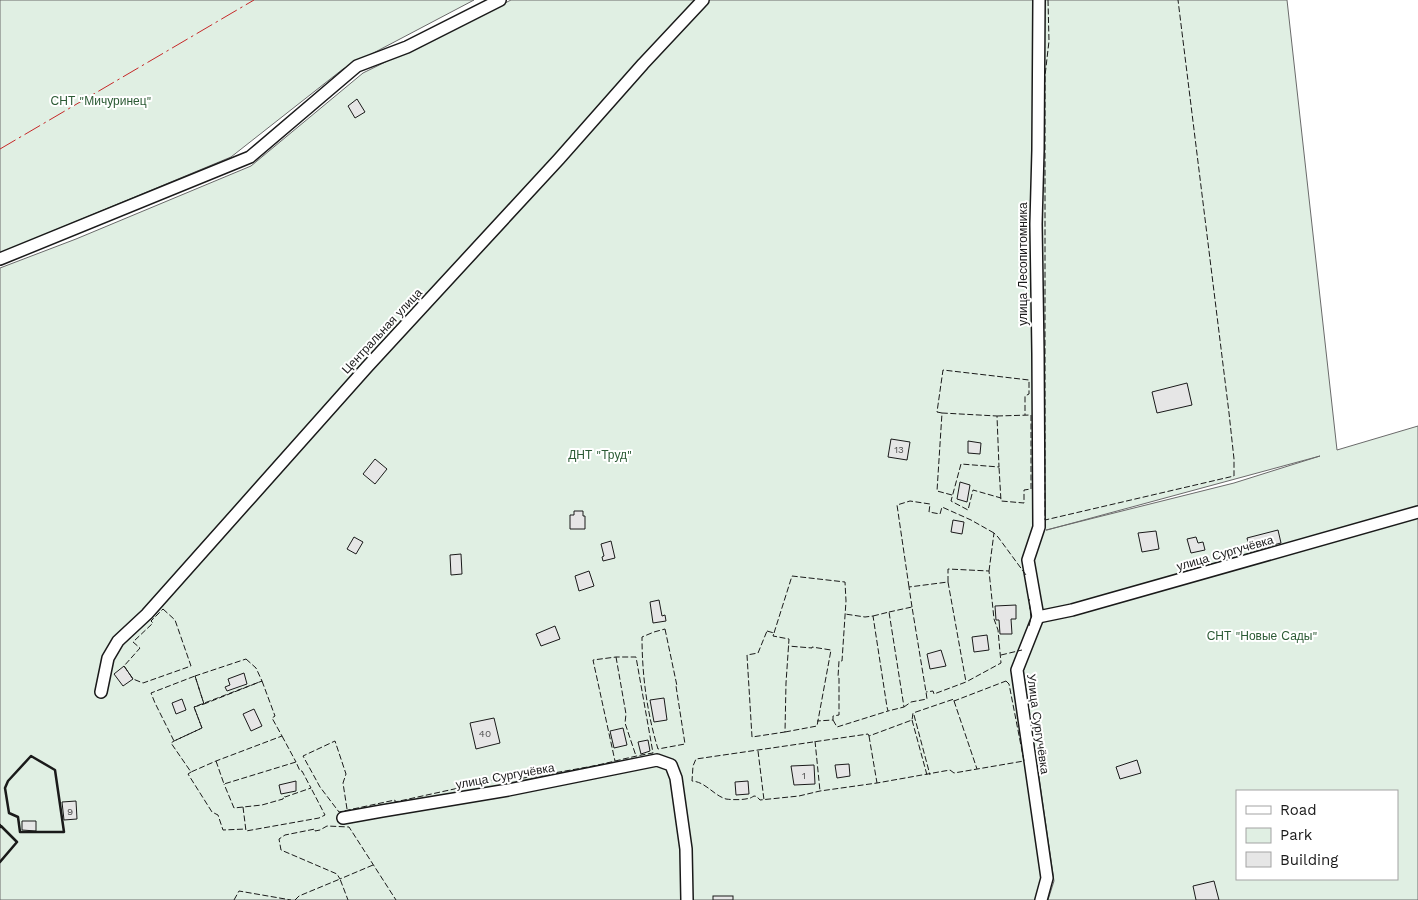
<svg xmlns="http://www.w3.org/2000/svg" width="1418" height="900" font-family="'Work Sans',sans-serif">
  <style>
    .green { fill: #e0efe3; stroke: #6a6a6a; fill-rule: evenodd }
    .building { fill: #e6e6e6; stroke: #1a1a1a }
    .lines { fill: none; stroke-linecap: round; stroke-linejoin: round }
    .minor-casing { stroke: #1a1a1a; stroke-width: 14 }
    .minor { stroke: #fff; stroke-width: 11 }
    .fence { stroke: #1a1a1a; stroke-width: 1; stroke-dasharray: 6 2.5; stroke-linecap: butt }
    .wall { stroke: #1a1a1a; stroke-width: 2.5 }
    .power { stroke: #c62828; stroke-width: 1; stroke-dasharray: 18 4 2.5 4; stroke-linecap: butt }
    .labels { text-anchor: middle; stroke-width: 4; stroke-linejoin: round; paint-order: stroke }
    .number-label { font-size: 10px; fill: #4d4d4d }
    .park-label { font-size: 12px; fill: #2b5a34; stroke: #fff }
    .street-label { font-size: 12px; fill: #1a1a1a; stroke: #fff }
  </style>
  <rect width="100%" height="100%" fill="#fff"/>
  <g class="green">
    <polygon points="0,0 474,0 343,69 231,157 0,253"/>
    <path d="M511,0H1287L1337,450L1418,426V900H1048L1054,881L1038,771L1021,678L1032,644L1020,678L1044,874L1037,900H0V268L76,239L251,166L363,73ZM1320,456L1234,483L1046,530H1047ZM1237,791H1397V879H1237Z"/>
  </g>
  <g class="building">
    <polygon points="357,99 365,112 355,118 348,106"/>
    <polygon points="1187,383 1192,405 1157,413 1152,392"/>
    <polygon points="891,439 910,442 907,460 888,457"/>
    <polygon points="968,441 981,443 980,454 968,453"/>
    <polygon points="375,459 387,469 375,484 363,474"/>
    <polygon points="960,482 970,485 967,502 957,499"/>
    <polygon points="574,511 583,511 583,516 585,516 585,529 570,529 570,515 574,515"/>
    <polygon points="953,520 964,522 962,534 951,532"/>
    <polygon points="1278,530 1281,543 1250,551 1247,538"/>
    <polygon points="1156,531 1159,549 1142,552 1138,533"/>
    <polygon points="354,537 363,542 356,554 347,549"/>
    <polygon points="1196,537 1198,543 1203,542 1205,550 1191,553 1187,539"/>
    <polygon points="611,541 615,558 603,561 602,557 604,556 601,544"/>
    <polygon points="461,554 462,574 451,575 450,555"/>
    <polygon points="589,571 594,586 579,591 575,576"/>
    <polygon points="659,600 662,616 665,615 666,621 653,623 650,602"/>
    <polygon points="1016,605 1016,619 1011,619 1012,634 1000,634 999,620 996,620 995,606"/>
    <polygon points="555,626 560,639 541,646 536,634"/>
    <polygon points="987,635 989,650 974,652 972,637"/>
    <polygon points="941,650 946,666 930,669 927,654"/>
    <polygon points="124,666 133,679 123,686 114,674"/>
    <polygon points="244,673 247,684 227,691 225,687 230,685 228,679"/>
    <polygon points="664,698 667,720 654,722 650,700"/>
    <polygon points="182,699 186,710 176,714 172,703"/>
    <polygon points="254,709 262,726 251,731 243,714"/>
    <polygon points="494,718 500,743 476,749 470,723"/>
    <polygon points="623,728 627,745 614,748 610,731"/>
    <polygon points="648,740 650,751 641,754 638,742"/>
    <polygon points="1137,760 1141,773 1120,779 1116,767"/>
    <polygon points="849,764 850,776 837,778 835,765"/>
    <polygon points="814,765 815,784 794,785 791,766"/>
    <polygon points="296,781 296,791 281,794 279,785"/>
    <polygon points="748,781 749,794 736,795 735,782"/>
    <polygon points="76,801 77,819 64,820 62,802"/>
    <polygon points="22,821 36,821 36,831 22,830"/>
    <polygon points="1214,881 1219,900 1196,900 1193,886"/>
    <rect x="713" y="896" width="20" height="4"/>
  </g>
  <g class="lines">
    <defs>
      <g id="minor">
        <polyline points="1039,0 1038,150 1036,224 1038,353 1039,527 1028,560 1038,617 1017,670 1047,878 1041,900"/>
        <polyline points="0,259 250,157 357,66 407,47 500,0"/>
        <polyline points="1038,617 1072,610 1418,512"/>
        <polyline points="101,692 108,658 118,641 147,614 367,367 559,159 643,64 703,0"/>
        <polyline points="343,818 382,811 508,790 657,760 671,765 676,778 686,849 687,900"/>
      </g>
    </defs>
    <use href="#minor" class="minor-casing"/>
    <use href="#minor" class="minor"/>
    <g class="fence">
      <polyline points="1048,0 1049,41 1045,76 1045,520 1234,476 1234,459 1229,413 1178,0"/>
      <polyline points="942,413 937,412 943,370 1029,380 1029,394 1025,396 1025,415"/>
      <polyline points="997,416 1031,415 1031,489 1024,490 1024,503 1001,501 999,467"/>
      <polyline points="952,495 937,491 942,413 997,416 999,467 961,464 951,501 968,510 973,490 1001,498"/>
      <polyline points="989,571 994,533 998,537 1026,575"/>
      <polyline points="948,582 948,569 989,571 994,619 998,630 1001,663 966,682"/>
      <polyline points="909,587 897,505 910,501 930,504 929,512 940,514 942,507 971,520 994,533"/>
      <polyline points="912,607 909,587 948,582 966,682 934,694 933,691 926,692"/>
      <polygon points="163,609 175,620 191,666 143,683 133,679 124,666 140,648 133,642 153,623 151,621"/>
      <polyline points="889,612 912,607 926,692 927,699 911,702 904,707"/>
      <polyline points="873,616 889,612 904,707 888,711"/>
      <polyline points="1029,626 1031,618 1029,599"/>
      <path d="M665,629L677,686H676L685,744L658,749C647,713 642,675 642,637L654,632Z"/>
      <polygon points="767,631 774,633 773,636 789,639 786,683 785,732 752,737 747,655 758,653"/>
      <polyline points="774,633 792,576 845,582 846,601 842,661 839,661 838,677 839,678 839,715 833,716 833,720 817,721"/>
      <polyline points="1001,655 1022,650"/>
      <polyline points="616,657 626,714 625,723 636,756"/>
      <polygon points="246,659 256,668 262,681 204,704 195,676"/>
      <polygon points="195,676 204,704 194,707 202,728 174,741 155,703 151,693"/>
      <polygon points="262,681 275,716 272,718 282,736 216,761 191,772 171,743 174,741 202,728 194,707"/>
      <path d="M1006,681L1009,684L1024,761L954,773L950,770L877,783L820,791L799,796L760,800C758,798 757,796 754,796C752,797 751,798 750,798C744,800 733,800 726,799C713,795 706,782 692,781L693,766L696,759L868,734L869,736L912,720L913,713L954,699V701Z"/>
      <polyline points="954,701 977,769"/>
      <polyline points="914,715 930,775"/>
      <polyline points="833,720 837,727 888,711 887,707 873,616 865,617 845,614"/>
      <polyline points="912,720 927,775"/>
      <polyline points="785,732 817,726 831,650 812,647 812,648 788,646"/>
      <polyline points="282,736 296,762"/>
      <polyline points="869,736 877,783"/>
      <polyline points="815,741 820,791"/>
      <polyline points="758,751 764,800"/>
      <polyline points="216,761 224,784 296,762 300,771 302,771 311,788 285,797 284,796 283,799 262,805 234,808 224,784"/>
      <polyline points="191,772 188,774 212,812 218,815 223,830 246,829"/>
      <polyline points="243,807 246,831 319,818 325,815 311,788"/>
      <path d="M347,809L343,783L346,774L335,741L303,756L320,787L339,812L395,800V802L477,784V783L497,779L498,782C530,777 561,772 593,766C613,762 633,756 653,753L636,657H616L593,660L615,761"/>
      <polyline points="373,865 340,879 337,874 281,850 279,839 285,835 315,829 315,831 320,830 327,826 349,827 396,900"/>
      <polyline points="234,900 239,891 291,900"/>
      <polyline points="295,900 299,896 340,879 348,900"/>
    </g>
    <g class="wall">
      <polygon points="31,756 55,770 64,832 20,832 18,817 9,813 5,788 8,781"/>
      <polyline points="0,825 0,827 1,826 17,842 0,862"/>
    </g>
    <polyline class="power" points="0,149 254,0"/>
  </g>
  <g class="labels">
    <g class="number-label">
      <text x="899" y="453">13</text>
      <text x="485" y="737">40</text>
      <text x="804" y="779">1</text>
      <text x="70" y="815">9</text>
    </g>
    <g class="park-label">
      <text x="101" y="105">СНТ "Мичуринец"</text>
      <text x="600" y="459">ДНТ "Труд"</text>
      <text x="1262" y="640">СНТ "Новые Сады"</text>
    </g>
    <g class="street-label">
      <text transform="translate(1023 264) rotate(-90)" y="4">улица Лесопитомника</text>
      <text transform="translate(382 331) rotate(-47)" y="4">Центральная улица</text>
      <text transform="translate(1225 553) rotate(-16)" y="4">улица Сургучёвка</text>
      <text transform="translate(1038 724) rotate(82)" y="4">Улица Сургучёвка</text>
      <text transform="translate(505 776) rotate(-10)" y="4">улица Сургучёвка</text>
    </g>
  </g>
  <rect x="1236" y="790" width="162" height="90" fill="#ffffff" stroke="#a3a3a3"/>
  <rect x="1246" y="806" width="25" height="8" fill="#ffffff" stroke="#a3a3a3"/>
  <text x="1280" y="815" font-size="15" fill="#1a1a1a">Road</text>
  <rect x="1246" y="828" width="25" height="15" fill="#e0efe3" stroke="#a3a3a3"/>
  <text x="1280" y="840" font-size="15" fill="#1a1a1a">Park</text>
  <rect x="1246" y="852" width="25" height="15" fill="#e6e6e6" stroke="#a3a3a3"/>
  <text x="1280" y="865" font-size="15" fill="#1a1a1a">Building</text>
</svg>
